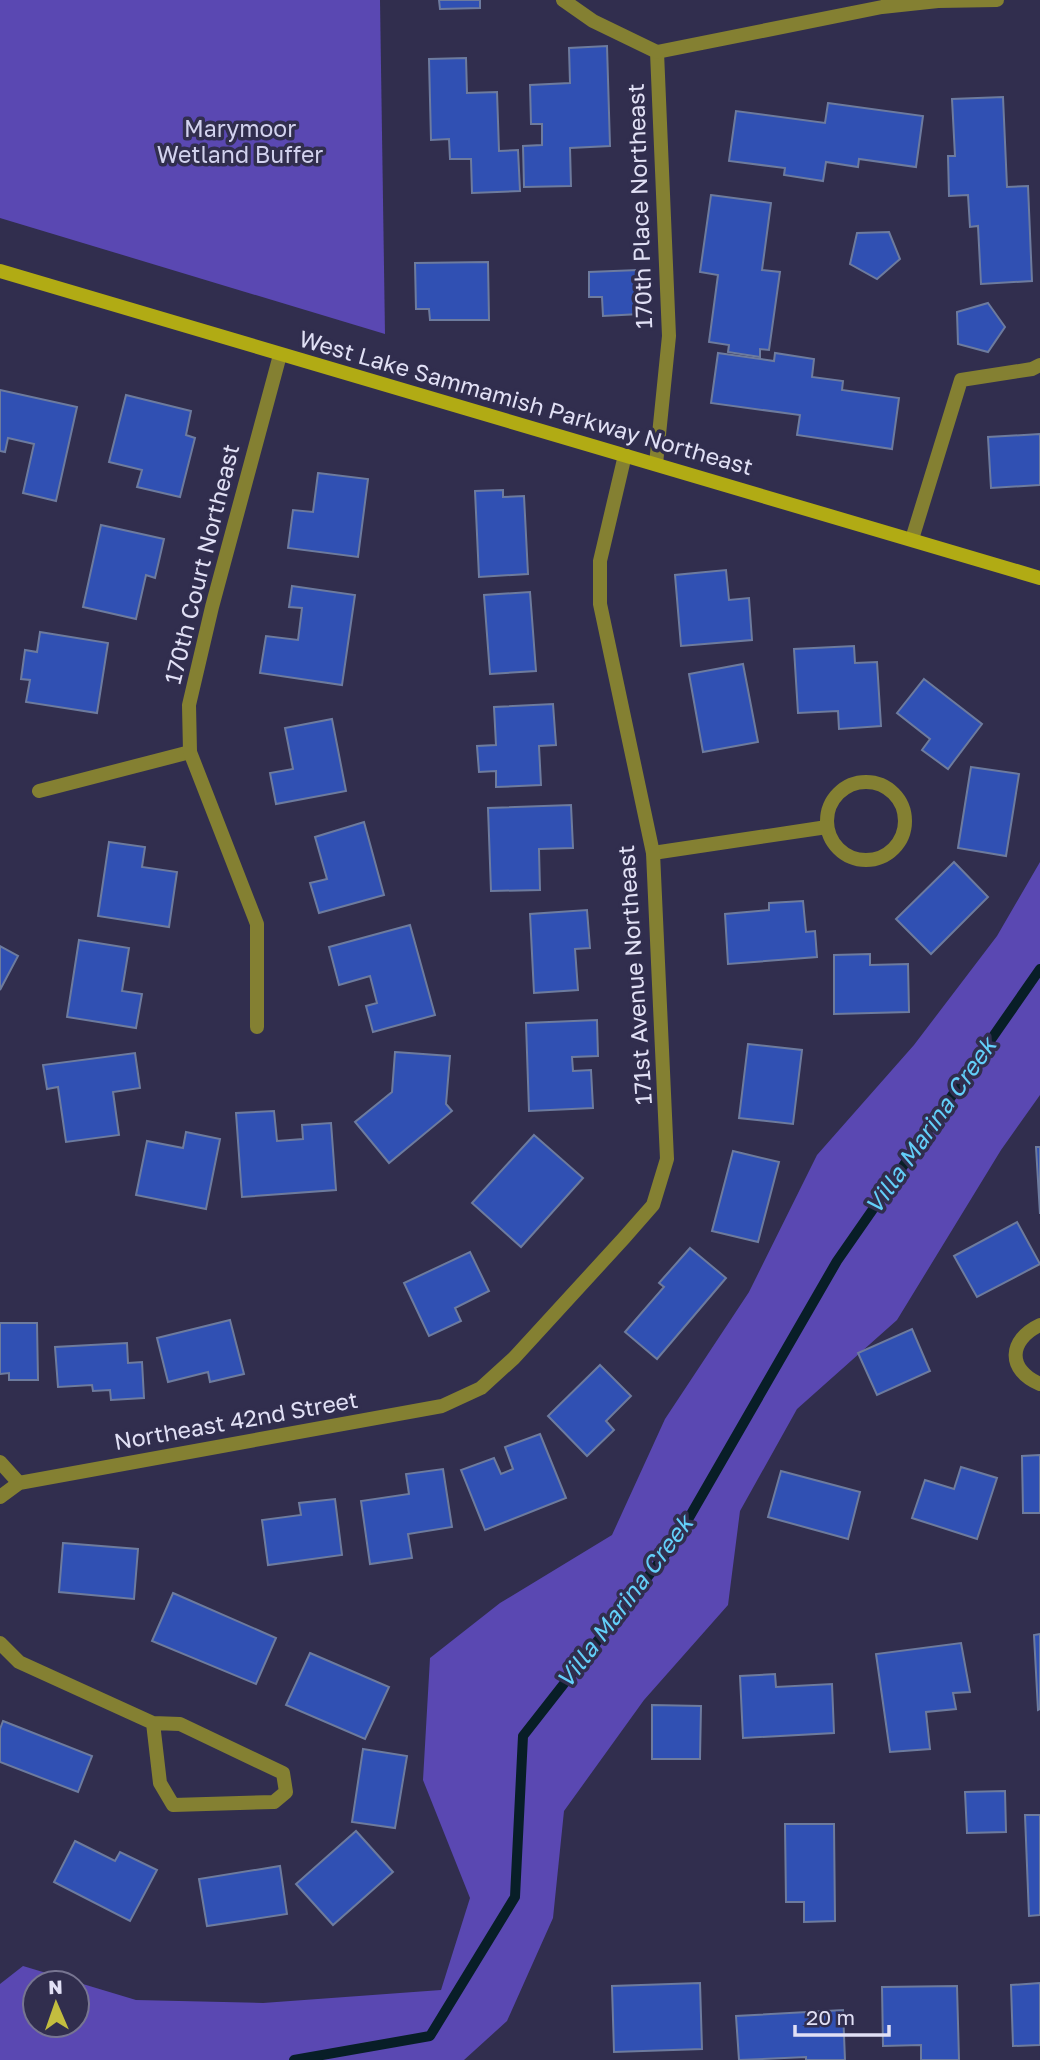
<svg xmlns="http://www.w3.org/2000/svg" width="1040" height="2060" font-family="'Golos Text',sans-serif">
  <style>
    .forest { fill: #5a48b2; fill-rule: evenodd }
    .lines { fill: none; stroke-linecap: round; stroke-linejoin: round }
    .stream { stroke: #081e27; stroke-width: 10 }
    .building { fill: #3050b3; stroke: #6d7b9e; stroke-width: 2 }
    .street { stroke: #848032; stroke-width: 14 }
    .secondary { stroke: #b1ab14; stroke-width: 14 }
    .labels { text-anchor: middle; stroke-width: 7; stroke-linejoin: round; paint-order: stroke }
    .park-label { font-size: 23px; fill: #d2d2ee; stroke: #312e4e }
    .street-label { font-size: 23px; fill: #e1e0f5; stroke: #312e4e }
    .water-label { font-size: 24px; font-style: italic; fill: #63cff9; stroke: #312e4e }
  </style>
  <rect width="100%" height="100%" fill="#312e4e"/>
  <g class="forest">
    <polygon points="0,0 380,0 385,334 0,218"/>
    <path d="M1040,862V1095L1001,1150L897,1320L797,1409L740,1511L728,1605L644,1700L564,1811L553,1918L507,2021L464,2060H0V1984L23,1966L136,2000L263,2003L441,1990L470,1898L423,1780L430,1658L500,1603L612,1535L665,1419L749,1292L817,1155L914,1045L997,936ZM35,1983H77V2025H35Z"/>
  </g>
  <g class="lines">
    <polyline class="stream" points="294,2060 430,2036 515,1897 523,1736 675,1542 837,1261 1040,969"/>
  </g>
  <g class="building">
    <polygon points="439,0 480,0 480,8 440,9"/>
    <polygon points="607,46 610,146 570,148 571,186 524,187 523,146 542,145 542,124 531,124 530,85 570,83 569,48"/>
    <polygon points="466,58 467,93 497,92 499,151 518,150 520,191 472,193 471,159 450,159 449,139 431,140 429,59"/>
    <polygon points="1003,97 1007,187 1028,186 1032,281 981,284 978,226 970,227 968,195 949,196 948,156 955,156 952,99"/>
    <polygon points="828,103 923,116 916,167 859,159 858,167 826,162 823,181 784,175 785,168 729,161 736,111 825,123"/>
    <polygon points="711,195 771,203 762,270 780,272 769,350 760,349 760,357 728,352 729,345 709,342 718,275 700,272"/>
    <polygon points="889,232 900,259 877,279 850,264 857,233"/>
    <polygon points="488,262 489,320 430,320 429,309 416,309 415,263"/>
    <polygon points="638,270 640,314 603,316 602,297 589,297 589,272"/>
    <polygon points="988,303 1005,327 988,352 958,344 957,312"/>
    <polygon points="718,353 774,361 775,353 814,359 812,377 843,381 842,390 899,398 892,449 797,435 800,415 711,403"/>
    <polygon points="0,390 77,407 56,501 23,493 34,444 8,438 5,452 0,451"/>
    <polygon points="126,395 191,411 186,435 195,438 180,497 137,487 142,470 109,462"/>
    <polygon points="1040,434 1040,485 991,488 988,437"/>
    <polygon points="318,473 368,479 358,557 288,548 293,510 313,512"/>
    <polygon points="503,490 503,497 524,496 528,574 479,577 475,491"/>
    <polygon points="101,525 164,539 155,578 146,575 136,619 83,607"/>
    <polygon points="726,570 729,600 749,598 752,640 681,646 675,575"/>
    <polygon points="292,586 355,595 342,685 260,673 266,636 298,640 302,608 289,607"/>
    <polygon points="530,592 536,671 490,674 484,595"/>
    <polygon points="40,632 108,643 97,713 26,702 30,680 21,679 25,650 37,652"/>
    <polygon points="854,646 855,663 877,662 881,726 839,729 838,711 798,713 794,649"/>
    <polygon points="743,664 758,742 703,752 689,674"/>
    <polygon points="924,679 982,724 948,769 922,750 930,739 897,713"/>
    <polygon points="553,704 556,745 539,746 541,785 496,787 496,771 479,772 477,746 496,745 494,707"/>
    <polygon points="332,719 346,791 276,804 270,773 293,769 285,728"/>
    <polygon points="971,767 1019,774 1006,856 958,848"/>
    <polygon points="571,805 573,848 539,849 540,890 491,891 488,808"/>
    <polygon points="364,822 384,895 319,913 310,883 327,879 315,837"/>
    <polygon points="109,842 145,847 142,867 177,872 169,927 98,916"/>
    <polygon points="954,862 988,897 931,954 896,919"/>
    <polygon points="803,901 806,932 815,931 817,957 728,964 725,914 769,910 769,903"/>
    <polygon points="587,910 590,948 575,949 578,990 534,993 530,914"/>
    <polygon points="410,925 435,1015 373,1032 366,1006 377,1003 370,976 339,985 329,947"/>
    <polygon points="79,940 129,948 122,991 142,994 136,1028 67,1017"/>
    <polygon points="0,946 18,956 0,990"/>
    <polygon points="870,954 870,965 908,964 909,1012 834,1014 834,955"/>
    <polygon points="597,1020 598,1056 572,1057 573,1071 591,1070 593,1108 529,1111 526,1023"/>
    <polygon points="748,1044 802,1050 793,1124 739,1118"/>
    <polygon points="395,1052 450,1056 446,1104 452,1111 389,1163 355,1122 392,1092"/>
    <polygon points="135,1053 140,1088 113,1092 119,1135 66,1142 58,1087 47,1089 43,1065"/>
    <polygon points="274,1111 277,1141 303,1139 302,1125 331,1123 336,1190 242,1197 236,1113"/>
    <polygon points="186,1132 220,1139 206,1209 136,1195 147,1141 183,1148"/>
    <polygon points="534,1135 583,1178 521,1247 472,1203"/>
    <polygon points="1036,1147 1040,1147 1040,1214"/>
    <polygon points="733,1151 779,1162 758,1242 712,1231"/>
    <polygon points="1017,1222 1040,1264 977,1297 954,1256"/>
    <polygon points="690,1248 726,1278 657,1359 625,1332 664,1287 659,1283"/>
    <polygon points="470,1252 489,1291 455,1308 461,1321 429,1336 404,1283"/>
    <polygon points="230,1320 244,1374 210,1382 208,1372 168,1382 157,1338"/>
    <polygon points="0,1323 37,1323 38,1380 9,1380 9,1373 0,1374"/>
    <polygon points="912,1329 930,1371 877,1395 858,1353"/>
    <polygon points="127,1343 128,1363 142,1362 144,1398 111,1400 110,1390 93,1391 92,1385 58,1387 55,1347"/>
    <polygon points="600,1365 631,1396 606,1421 614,1430 587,1456 548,1416"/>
    <polygon points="540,1434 566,1498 485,1530 461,1470 494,1458 501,1474 513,1469 505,1447"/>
    <polygon points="1040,1455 1040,1513 1023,1513 1022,1456"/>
    <polygon points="961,1467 997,1478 977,1539 912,1518 925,1480 954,1489"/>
    <polygon points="443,1469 452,1527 408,1534 412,1558 370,1564 361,1501 409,1494 406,1474"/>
    <polygon points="781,1471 860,1492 848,1539 768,1517"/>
    <polygon points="335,1499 342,1555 268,1565 262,1520 301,1515 299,1503"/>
    <polygon points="63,1543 138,1549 134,1599 59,1592"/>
    <polygon points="173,1593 276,1638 256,1684 152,1641"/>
    <polygon points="1040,1634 1040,1709 1038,1710 1034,1635"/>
    <polygon points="961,1643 970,1692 953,1693 956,1709 926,1712 930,1749 890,1752 876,1654"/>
    <polygon points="310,1653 389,1687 365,1739 286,1705"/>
    <polygon points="775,1674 776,1687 832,1684 834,1733 743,1738 740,1676"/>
    <polygon points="652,1705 701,1706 700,1759 652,1759"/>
    <polygon points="3,1721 92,1756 78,1792 0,1762 0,1729"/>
    <polygon points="363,1749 407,1756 395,1828 352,1822"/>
    <polygon points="1005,1791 1006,1832 967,1833 965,1792"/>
    <polygon points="1025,1815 1040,1815 1040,1915 1029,1916"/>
    <polygon points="785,1824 834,1824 835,1921 804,1922 804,1902 786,1902"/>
    <polygon points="356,1831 393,1872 333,1925 296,1884"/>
    <polygon points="75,1841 115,1861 120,1852 157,1870 130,1921 54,1882"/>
    <polygon points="280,1866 287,1914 207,1926 199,1879"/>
    <polygon points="700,1983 702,2049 614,2052 612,1986"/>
    <polygon points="1040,1983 1040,2045 1013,2046 1011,1985"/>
    <polygon points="957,1986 959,2060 921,2060 921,2045 883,2046 882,1987"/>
    <polygon points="843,2010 845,2060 806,2060 806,2057 739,2060 736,2016"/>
  </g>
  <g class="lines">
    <g class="street">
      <polyline points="563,0 593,21 657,52 669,336 656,464"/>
      <polyline points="657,52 882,7 938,1 997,0"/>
      <polyline points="912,539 961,380 1032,369 1040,365"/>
      <circle cx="866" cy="821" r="39"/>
      <polyline points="39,791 190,752"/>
      <polyline points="653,853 827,827"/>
      <polyline points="257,1027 257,924 190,752 189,705 212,607 280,355"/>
      <path d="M1040,1325C1008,1340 1007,1370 1040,1384"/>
      <polyline points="0,1462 19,1483"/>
      <polyline points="0,1497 19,1483 442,1406 481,1388 514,1358 624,1238 653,1205 667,1159 653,853 600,604 600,561 625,455"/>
      <polyline points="0,1643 19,1662 153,1723 180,1724 283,1773 286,1792 274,1802 173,1805 160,1783 153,1723"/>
    </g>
    <polyline class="secondary" points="0,271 1040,578"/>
  </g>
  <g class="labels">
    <g class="park-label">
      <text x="240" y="137">Marymoor<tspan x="240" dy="26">Wetland Buffer</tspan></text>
    </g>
    <g class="street-label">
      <text transform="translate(640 206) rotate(-92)" y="8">170th Place Northeast</text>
      <text transform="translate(526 403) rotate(16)" y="8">West Lake Sammamish Parkway Northeast</text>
      <text transform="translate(202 564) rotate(-76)" y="8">170th Court Northeast</text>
      <text transform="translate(635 975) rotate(-94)" y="8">171st Avenue Northeast</text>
      <text transform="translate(236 1421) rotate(-10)" y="8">Northeast 42nd Street</text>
    </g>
    <g class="water-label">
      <text transform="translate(931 1126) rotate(-55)" y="8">Villa Marina Creek</text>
      <text transform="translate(625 1602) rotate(-53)" y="8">Villa Marina Creek</text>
    </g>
  </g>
  <g transform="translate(56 2004) rotate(358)"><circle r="33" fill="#312e4e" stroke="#777591" stroke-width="2"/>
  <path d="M0-5L12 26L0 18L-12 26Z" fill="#c3bd3f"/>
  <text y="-10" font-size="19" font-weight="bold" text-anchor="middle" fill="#e1e0f5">N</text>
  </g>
  <path d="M795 2025v10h94v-10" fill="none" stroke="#e1e0f5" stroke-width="3.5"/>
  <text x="806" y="2025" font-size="21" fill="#e1e0f5" stroke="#312e4e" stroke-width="5" paint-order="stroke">20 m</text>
</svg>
